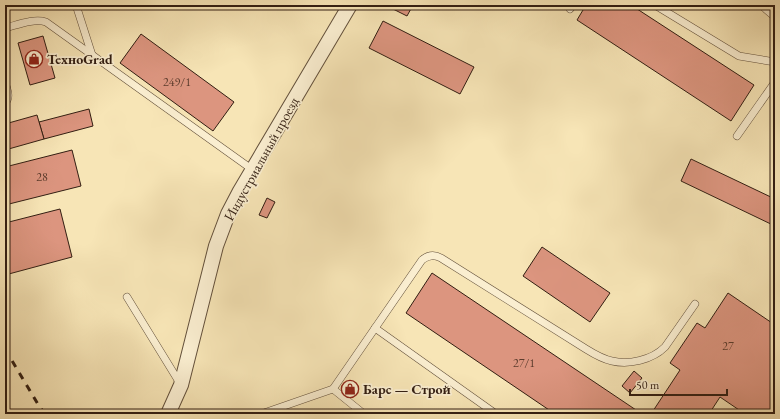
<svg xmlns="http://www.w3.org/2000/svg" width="780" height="419" font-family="'EB Garamond',serif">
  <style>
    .building { fill: #dc957f; stroke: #321e12 }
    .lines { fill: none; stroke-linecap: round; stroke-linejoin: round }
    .lane-casing { stroke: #63503b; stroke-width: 8 }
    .street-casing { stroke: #63503b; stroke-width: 16 }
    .lane { stroke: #faeed0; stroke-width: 7 }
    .street { stroke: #faeed0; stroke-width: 14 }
    .rail { stroke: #321e12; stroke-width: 3; stroke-dasharray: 7 7; stroke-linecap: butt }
    .labels { text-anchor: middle; stroke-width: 3.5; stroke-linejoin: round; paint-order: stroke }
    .number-label { font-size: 12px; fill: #5c3c2d }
    .poi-label { font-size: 14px; font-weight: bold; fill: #321e12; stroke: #faeed0; text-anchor: start }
    .street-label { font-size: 14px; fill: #321e12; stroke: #faeed0 }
  </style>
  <rect width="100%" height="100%" fill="#f7e5b6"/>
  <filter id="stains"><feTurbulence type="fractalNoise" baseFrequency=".005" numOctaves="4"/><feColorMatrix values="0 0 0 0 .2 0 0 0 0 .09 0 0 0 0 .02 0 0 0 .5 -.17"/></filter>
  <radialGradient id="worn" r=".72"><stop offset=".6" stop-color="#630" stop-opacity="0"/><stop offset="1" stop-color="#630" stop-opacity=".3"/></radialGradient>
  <g class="building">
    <polygon points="385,5 413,5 407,16"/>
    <polygon points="586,5 631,5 754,85 731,121 577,20"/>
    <polygon points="383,21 474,67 460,94 369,48"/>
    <polygon points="141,34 234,102 213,131 120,63"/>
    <polygon points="43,36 55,78 30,85 18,43"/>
    <polygon points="89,109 93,126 44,139 39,122"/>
    <polygon points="37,115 44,139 5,150 5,124"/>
    <polygon points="72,150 81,186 5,205 5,167"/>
    <polygon points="691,159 775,199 775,226 681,181"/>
    <polygon points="267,198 275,202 267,218 259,215"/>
    <polygon points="60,209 72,257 5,275 5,223"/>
    <polygon points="542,247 610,293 590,322 523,276"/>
    <polygon points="432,273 642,414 555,414 406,313"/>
    <polygon points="728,293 775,325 775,414 745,414 720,397 709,414 651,414 680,370 670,363 697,323 705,328"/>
    <polygon points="634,371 642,378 630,393 622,386"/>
  </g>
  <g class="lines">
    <defs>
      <g id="lane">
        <polyline points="76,5 92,55"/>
        <polyline points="655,5 739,56 775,62"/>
        <polyline points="761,5 775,17"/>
        <polyline points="570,9 573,5"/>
        <path d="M5,28C17,25 34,18 46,22L253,170"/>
        <path d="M5,82C7,90 11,97 5,103"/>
        <polyline points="737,136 775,82"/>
        <polyline points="127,297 181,385"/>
        <polyline points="375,328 496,414"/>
        <polyline points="333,389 364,414"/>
        <path d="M261,414L333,389L422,260C428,255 434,254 441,258L586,349C594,354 602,359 612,361C629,365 652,360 665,347L695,304"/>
      </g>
      <polyline id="street" points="168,414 181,385 216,246 228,214 240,191 350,5"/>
    </defs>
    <use href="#lane" class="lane-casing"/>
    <use href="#street" class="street-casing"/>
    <use href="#lane" class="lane"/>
    <use href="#street" class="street"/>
    <g class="rail">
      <polyline points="5,349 39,406 45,414"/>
      <polyline points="5,409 11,414"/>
    </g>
  </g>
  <defs>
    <symbol id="shop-ring" viewBox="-11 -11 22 22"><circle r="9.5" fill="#faeed0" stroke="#8f2418" stroke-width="1.5"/><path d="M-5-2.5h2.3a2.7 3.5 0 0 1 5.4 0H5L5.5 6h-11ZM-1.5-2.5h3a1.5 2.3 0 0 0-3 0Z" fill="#8f2418"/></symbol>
  </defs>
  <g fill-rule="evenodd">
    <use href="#shop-ring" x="24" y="49" width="20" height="20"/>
    <use href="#shop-ring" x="340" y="379" width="20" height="20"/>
  </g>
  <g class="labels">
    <g class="number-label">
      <text x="177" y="86">249/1</text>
      <text x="42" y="181">28</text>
      <text x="728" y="350">27</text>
      <text x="524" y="367">27/1</text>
    </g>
    <g class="poi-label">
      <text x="47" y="64">ТехноGrad</text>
      <text x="363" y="394">Барс — Строй</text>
    </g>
    <g class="street-label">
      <text transform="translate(261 159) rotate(-61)" y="5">Индустриальный проезд</text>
    </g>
  </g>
  <rect width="780" height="419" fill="none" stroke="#f7e5b6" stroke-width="20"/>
  <rect x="6" y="6" width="768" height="407" fill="none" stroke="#321e12" stroke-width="2"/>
  <rect x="10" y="10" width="760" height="399" fill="none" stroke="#321e12"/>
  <path d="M630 389v6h97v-6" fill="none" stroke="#321e12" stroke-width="2"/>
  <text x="636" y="389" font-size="12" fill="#321e12" stroke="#faeed0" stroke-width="3" paint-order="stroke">50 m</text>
  <rect width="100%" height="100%" filter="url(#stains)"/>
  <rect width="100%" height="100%" fill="url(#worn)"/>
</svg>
